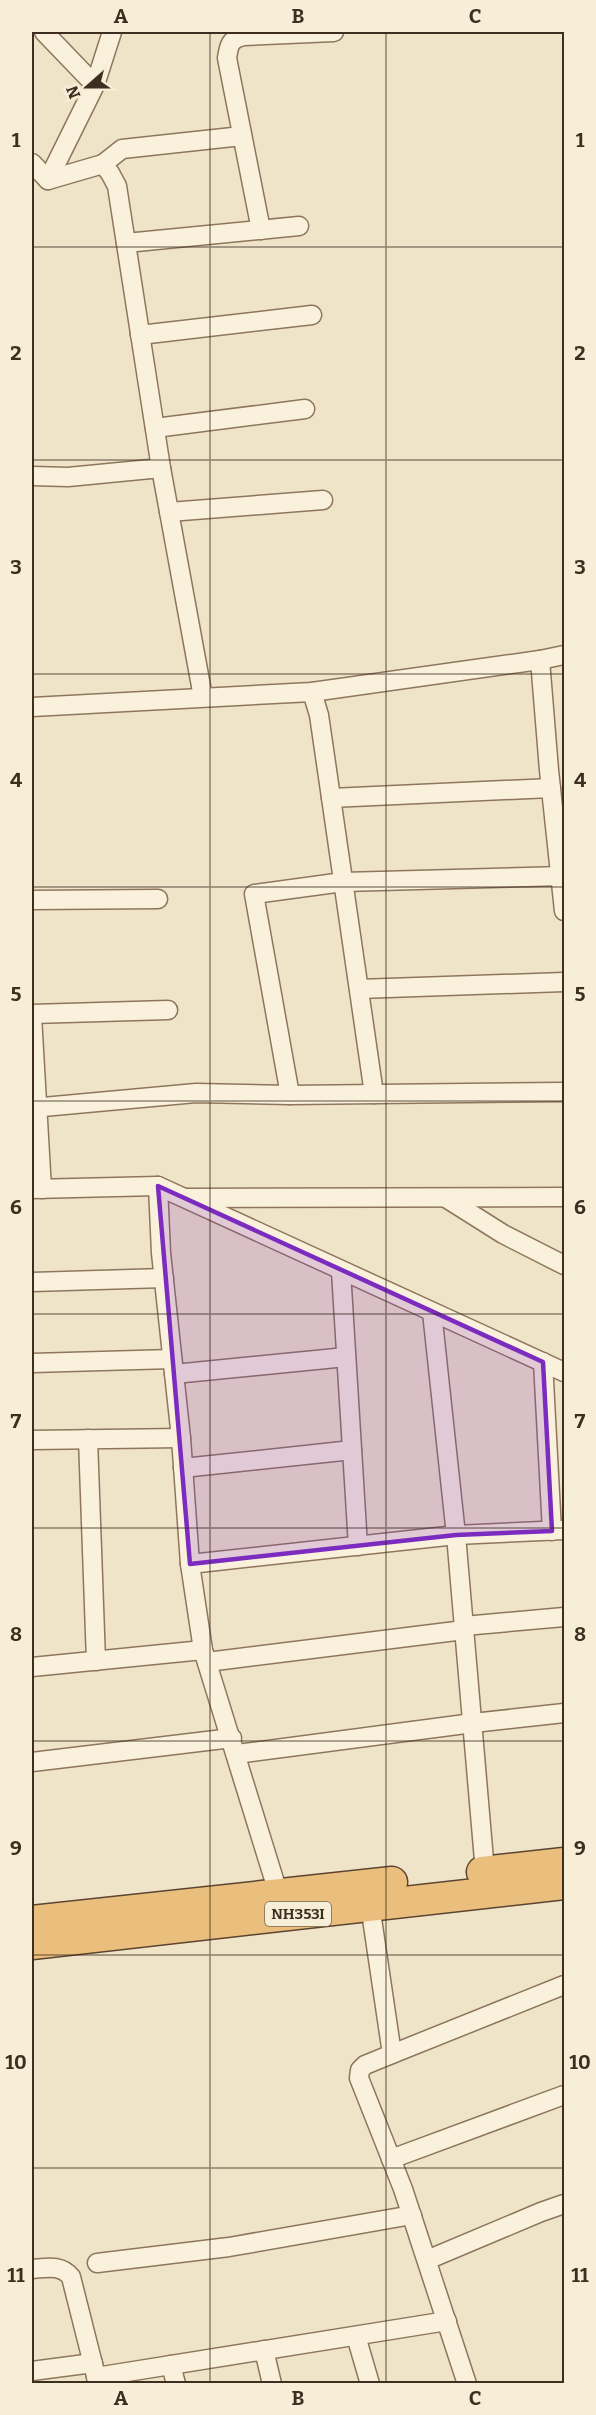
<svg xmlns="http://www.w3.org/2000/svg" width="596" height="2415" font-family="Bitter,serif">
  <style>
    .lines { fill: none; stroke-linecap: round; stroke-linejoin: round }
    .minor-casing { stroke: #8d765c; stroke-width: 21 }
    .trunk-casing { stroke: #5b4430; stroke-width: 33 }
    .minor { stroke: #faf1dc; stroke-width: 18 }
    .trunk { stroke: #eabe7c; stroke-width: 30 }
    .marked { fill: #7b2cbf; fill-opacity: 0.2; stroke: #7b2cbf; stroke-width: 4.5; stroke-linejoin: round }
    .grid { fill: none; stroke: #3d2e20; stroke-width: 1.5; stroke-opacity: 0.55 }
    .labels { text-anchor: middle; stroke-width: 5; stroke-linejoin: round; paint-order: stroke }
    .shield { fill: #f7eed8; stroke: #756857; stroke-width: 1.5 }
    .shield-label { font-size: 15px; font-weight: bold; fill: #3d2e20 }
    .neatline { fill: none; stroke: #3d2e20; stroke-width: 2 }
    .grid-label { font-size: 20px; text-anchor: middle; font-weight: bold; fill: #3d2e20 }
  </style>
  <rect width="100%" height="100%" fill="#f0e4c8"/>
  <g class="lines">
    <defs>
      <g id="minor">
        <polyline points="44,32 95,85 112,32"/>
        <polyline points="32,163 48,180 103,164 110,173 117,186 161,468 203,697"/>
        <polyline points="103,164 122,149 242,136"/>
        <polyline points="48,180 95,85"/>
        <path d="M261,230L227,58C229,45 230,39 244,36L334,32"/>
        <polyline points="126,243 299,226"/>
        <polyline points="140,335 312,315"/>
        <polyline points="155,428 305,409"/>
        <polyline points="32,476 68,477 161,468"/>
        <polyline points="169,512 323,500"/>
        <polyline points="540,660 549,770 564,911"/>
        <polyline points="312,692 319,715 374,1094"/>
        <polyline points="32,707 312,692 540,660 564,655"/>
        <polyline points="331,798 551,788"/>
        <polyline points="32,900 158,899"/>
        <polyline points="359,989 564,982"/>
        <polyline points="32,1014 168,1010"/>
        <polyline points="32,1016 42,1189"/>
        <polyline points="290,1095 564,1092"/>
        <polyline points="32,1108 196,1093 290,1095 254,894 343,882 564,876"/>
        <polyline points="158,1186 161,1253 181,1438 190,1564 203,1650 281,1902"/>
        <polyline points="32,1189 158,1186 564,1372"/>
        <polyline points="187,1198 564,1197"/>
        <polyline points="446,1198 503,1234 564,1265"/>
        <polyline points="341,1271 358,1546"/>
        <polyline points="32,1282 164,1278"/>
        <polyline points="432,1312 456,1535 485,1872"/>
        <polyline points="543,1362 552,1531"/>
        <polyline points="32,1363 172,1359"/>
        <polyline points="174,1374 346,1357"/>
        <polyline points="88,1439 96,1661"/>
        <polyline points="32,1440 181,1438"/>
        <polyline points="183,1468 352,1450"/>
        <polyline points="190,1564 456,1535 564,1530"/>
        <polyline points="464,1626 564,1617"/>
        <polyline points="207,1662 464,1630"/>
        <polyline points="32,1667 203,1650"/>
        <polyline points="237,1754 473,1723 564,1713"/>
        <polyline points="32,1762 232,1738"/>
        <polyline points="370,1905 392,2054 365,2065 360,2070 359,2078 403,2189 467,2384"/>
        <polyline points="392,2054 564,1985"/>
        <polyline points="391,2159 564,2095"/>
        <polyline points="427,2260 541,2212 564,2204"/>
        <polyline points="97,2263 229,2247 412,2215"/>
        <path d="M32,2269C46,2268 61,2264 71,2277L98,2384"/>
        <polyline points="356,2336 370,2384"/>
        <polyline points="264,2350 272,2384"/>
        <polyline points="171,2365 176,2384"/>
        <polyline points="32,2371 93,2363"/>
        <polyline points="96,2377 447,2321"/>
      </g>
      <g id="trunk">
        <polyline points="482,1872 564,1863"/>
        <polyline points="32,1921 392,1882"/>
        <polyline points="32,1944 564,1884"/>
      </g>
    </defs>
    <use href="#minor" class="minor-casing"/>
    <use href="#trunk" class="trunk-casing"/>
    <use href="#minor" class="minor"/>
    <use href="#trunk" class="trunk"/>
  </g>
  <path class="marked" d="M158,1186L543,1362L552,1531L456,1535L190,1564Z"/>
  <path class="grid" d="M210,32V2384M386,32V2384M32,247H564M32,460H564M32,674H564M32,887H564M32,1101H564M32,1314H564M32,1528H564M32,1741H564M32,1955H564M32,2168H564"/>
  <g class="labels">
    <rect class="shield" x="265" y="1902" width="66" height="24" rx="4.5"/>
    <g class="shield-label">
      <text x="298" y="1919">NH353I</text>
    </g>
  </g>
  <rect width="596" height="2415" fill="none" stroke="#f7eed8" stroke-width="66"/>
  <g transform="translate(87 87) rotate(249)" stroke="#f7eed8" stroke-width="4.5" paint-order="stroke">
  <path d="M0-4.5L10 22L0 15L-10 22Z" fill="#3d2e20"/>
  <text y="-9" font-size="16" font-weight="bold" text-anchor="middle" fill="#3d2e20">N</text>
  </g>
  <rect x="33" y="33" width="530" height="2349" class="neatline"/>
  <g class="grid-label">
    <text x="121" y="23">A</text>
    <text x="298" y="23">B</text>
    <text x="475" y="23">C</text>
    <text x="16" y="147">1</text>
    <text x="580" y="147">1</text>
    <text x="16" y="360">2</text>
    <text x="580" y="360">2</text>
    <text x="16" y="574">3</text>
    <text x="580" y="574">3</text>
    <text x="16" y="787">4</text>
    <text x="580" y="787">4</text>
    <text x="16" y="1001">5</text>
    <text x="580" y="1001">5</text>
    <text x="16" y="1214">6</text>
    <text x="580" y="1214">6</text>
    <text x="16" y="1428">7</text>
    <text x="580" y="1428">7</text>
    <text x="16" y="1641">8</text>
    <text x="580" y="1641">8</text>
    <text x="16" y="1855">9</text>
    <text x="580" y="1855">9</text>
    <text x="16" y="2069">10</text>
    <text x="580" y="2069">10</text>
    <text x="16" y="2282">11</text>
    <text x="580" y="2282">11</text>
    <text x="121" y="2405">A</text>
    <text x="298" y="2405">B</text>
    <text x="475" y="2405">C</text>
  </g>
</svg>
